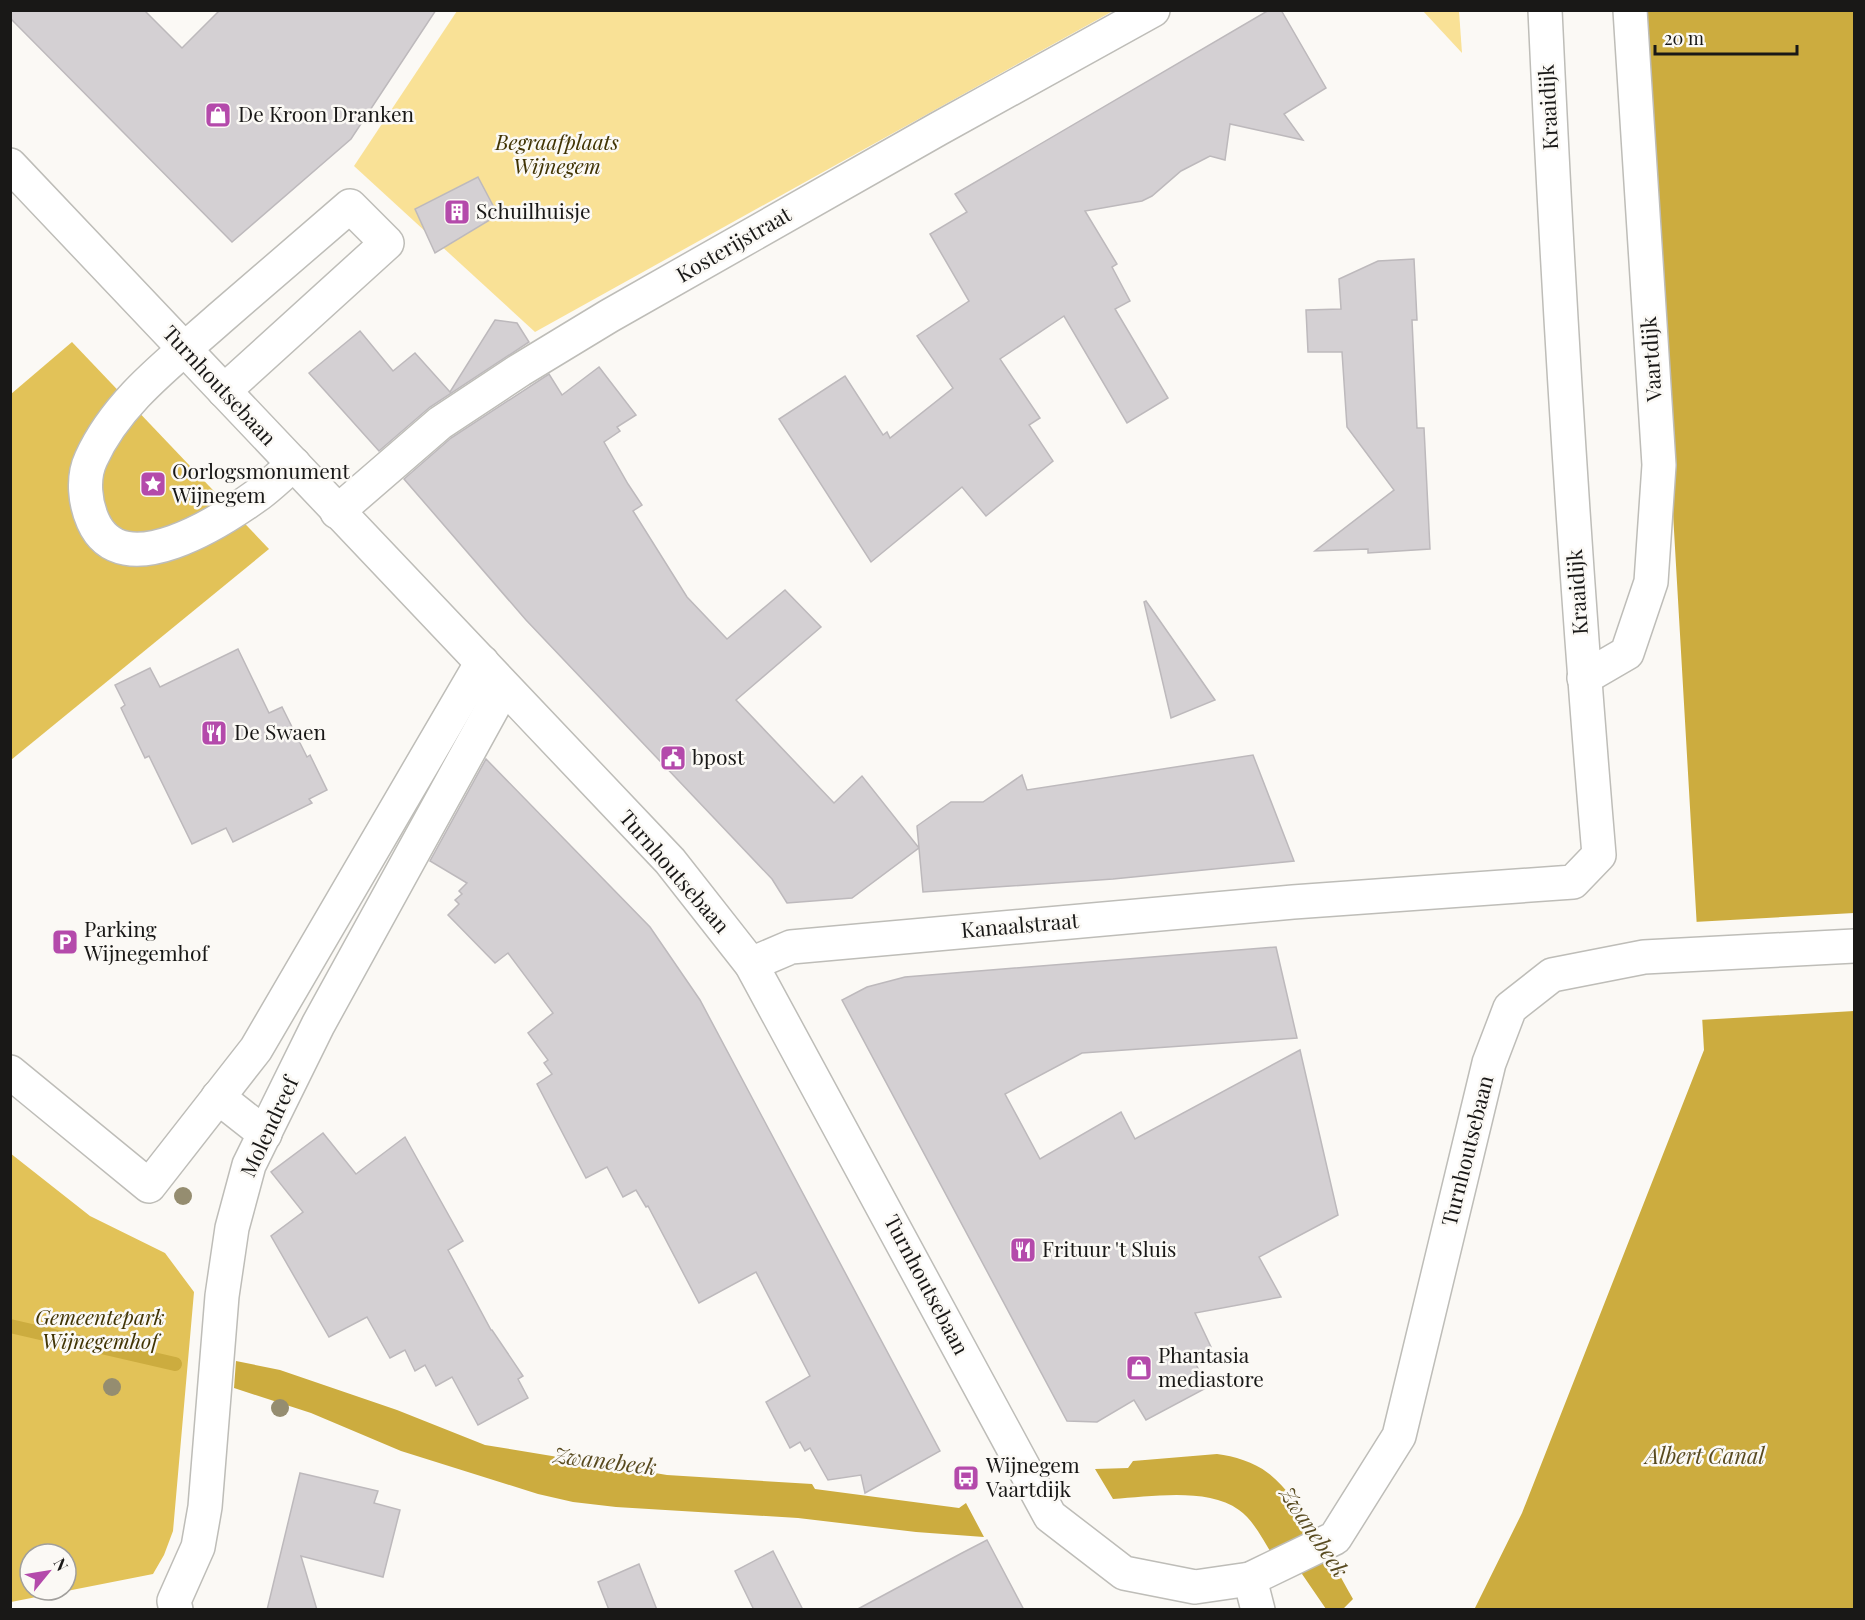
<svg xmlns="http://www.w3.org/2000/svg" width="1865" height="1620" font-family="'Playfair Display',serif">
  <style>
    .green { fill: #f9e196 }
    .forest { fill: #e2c258; fill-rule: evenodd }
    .water { fill: #ccac3f }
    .pier { fill: #fbf9f5 }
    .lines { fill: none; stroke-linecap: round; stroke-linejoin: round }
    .stream { stroke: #ccac3f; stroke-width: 14 }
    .building { fill: #d4d0d3; stroke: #bdb9bc; stroke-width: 1.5 }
    .minor-casing { stroke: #bebdb8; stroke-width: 36 }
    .major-casing { stroke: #bebdb8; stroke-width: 36 }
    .minor { stroke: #fff; stroke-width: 33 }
    .major { stroke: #fff; stroke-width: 33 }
    .tree { fill: #958d70 }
    .labels { text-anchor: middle; stroke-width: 5; stroke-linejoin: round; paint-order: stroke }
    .street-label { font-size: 21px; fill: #191817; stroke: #fbf9f5 }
    .poi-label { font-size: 21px; fill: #191817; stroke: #fbf9f5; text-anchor: start }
    .park-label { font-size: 21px; font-style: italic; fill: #413404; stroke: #fbf9f5 }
    .water-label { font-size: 22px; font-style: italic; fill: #584a1f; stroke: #fbf9f5 }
  </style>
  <rect width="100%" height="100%" fill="#fbf9f5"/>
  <g class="green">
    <polygon points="457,11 1113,11 535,332 354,166"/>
    <polygon points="1423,11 1459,11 1462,53"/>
  </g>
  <g class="forest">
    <polygon points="72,342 269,549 11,760 11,394"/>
    <path d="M10,1153L90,1216L165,1253L194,1292L173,1531L164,1555L153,1574L11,1602ZM30,1554H66V1590H30Z"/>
  </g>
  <g class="water">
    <polygon points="1644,11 1854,11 1854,1609 1474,1610 1522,1513 1704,1050"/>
    <polygon points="236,1361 280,1370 397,1410 485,1445 667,1475 812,1484 815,1489 959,1508 966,1503 984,1537 916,1532 798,1518 616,1507 573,1502 538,1494 401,1451 311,1413 234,1388"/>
    <path d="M1217,1454C1234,1456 1254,1462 1268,1473C1303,1500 1331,1561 1353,1599L1343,1609H1326L1289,1555L1277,1562C1266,1546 1255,1521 1239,1510C1206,1487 1151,1497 1113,1499L1095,1469L1128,1468L1133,1461Z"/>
  </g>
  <polygon class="pier" points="1854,913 1854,1011 1699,1020 1694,922"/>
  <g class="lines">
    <polyline class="stream" points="10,1326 175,1364"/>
  </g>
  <g class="building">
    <polygon points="10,10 144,10 182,48 220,10 436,10 351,139 232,242 10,18"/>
    <polygon points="1269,10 1281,10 1326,88 1284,114 1303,140 1230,124 1225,160 1210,156 1181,171 1152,196 1142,201 1085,211 1117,264 1112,267 1130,301 1115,309 1168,398 1127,423 1064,316 1000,359 1040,418 1029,425 1053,461 986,516 962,487 871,562 779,419 845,376 883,435 887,432 890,438 953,388 917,336 969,301 930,234 967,212 955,194"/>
    <polygon points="478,177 498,215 435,253 415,209"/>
    <polygon points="1414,259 1417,320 1412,320 1417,428 1424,428 1430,549 1368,553 1368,549 1315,551 1394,490 1347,427 1342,352 1308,352 1306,310 1341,309 1339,279 1378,261"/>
    <polygon points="495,320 517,323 529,342 430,407 379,451 309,373 360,331 393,371 415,353 450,392"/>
    <polygon points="599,367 636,415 617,427 620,431 604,442 628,484 642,505 633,511 687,597 727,639 785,590 821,627 736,700 834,803 862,776 919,848 917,826 951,802 983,802 1022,775 1027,790 1253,755 1294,861 1113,879 923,892 919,848 852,898 787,903 772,879 526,620 404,479 451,438 549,374 562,395"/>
    <polygon points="1146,601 1215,700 1171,718 1144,602"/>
    <polygon points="238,649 269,713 282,707 307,757 310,755 327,790 309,799 312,803 233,842 226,828 192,844 149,756 145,758 121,708 125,705 115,685 150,668 160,687"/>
    <polygon points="486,759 650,927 700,1000 940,1451 865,1493 861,1475 828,1480 810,1448 805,1451 800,1442 790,1448 766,1402 810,1376 756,1272 699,1303 648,1206 646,1207 636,1190 623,1197 607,1167 586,1178 537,1084 552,1074 544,1063 548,1060 528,1033 553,1013 508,953 495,963 448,915 459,904 455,900 462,894 459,891 467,883 430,861"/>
    <polygon points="1276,947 1297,1038 1082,1053 1005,1094 1040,1159 1121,1112 1135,1139 1300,1050 1338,1215 1259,1257 1281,1297 1195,1313 1211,1347 1192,1357 1208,1387 1146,1420 1134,1400 1097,1422 1067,1421 842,1000 867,987 905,977"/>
    <polygon points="323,1133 356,1174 405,1137 463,1241 448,1250 491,1330 492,1330 523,1376 518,1379 528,1398 478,1425 452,1377 436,1386 425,1365 415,1371 405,1350 390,1358 367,1317 329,1337 271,1236 303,1212 271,1172"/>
    <polygon points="300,1473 378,1491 374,1503 400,1510 383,1577 301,1556 317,1610 267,1610"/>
    <polygon points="987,1540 1024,1610 856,1610 962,1553"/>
    <polygon points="773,1551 803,1610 754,1610 735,1571"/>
    <polygon points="639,1564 657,1610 609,1610 598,1582"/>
  </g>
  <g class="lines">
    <defs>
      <g id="minor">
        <path d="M224,391L387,243L350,206C306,244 262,282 219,319C172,361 117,401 91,459C82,478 85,503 93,521C122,587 223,520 259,494C271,485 282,474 294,464"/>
        <polyline points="337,512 440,423 520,370 609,316 938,129 1153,10"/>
        <polyline points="1584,678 1627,653 1651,582 1659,465 1630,10"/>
        <path d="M751,964L791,947L1293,902L1573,882L1599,855C1575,574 1558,292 1545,10"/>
        <polyline points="10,1072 149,1186 256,1049 482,662"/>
        <polyline points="218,1097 265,1134"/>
        <polyline points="1250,1579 1258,1610"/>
        <polyline points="176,1610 174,1601 198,1547 205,1507 222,1296 232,1228 249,1165 318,1025 504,687"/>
      </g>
      <polyline id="major" points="10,165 670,861 751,964 1050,1516 1124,1573 1195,1587 1250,1579 1335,1538 1399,1436 1489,1063 1510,1008 1552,975 1644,957 1854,946"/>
    </defs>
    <use href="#minor" class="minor-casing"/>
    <use href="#major" class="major-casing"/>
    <use href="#minor" class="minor"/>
    <use href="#major" class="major"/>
  </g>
  <g class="tree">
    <circle cx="183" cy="1196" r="9"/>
    <circle cx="112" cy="1387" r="9"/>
    <circle cx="280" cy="1408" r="9"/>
  </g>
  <defs>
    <symbol id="shop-square" viewBox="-11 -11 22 22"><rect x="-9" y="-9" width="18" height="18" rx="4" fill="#b44aab" stroke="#fbf9f5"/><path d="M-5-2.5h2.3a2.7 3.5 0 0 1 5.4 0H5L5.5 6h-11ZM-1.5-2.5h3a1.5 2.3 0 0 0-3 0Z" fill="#fff"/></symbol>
    <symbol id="building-square" viewBox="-11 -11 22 22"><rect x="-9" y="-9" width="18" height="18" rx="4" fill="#b44aab" stroke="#fbf9f5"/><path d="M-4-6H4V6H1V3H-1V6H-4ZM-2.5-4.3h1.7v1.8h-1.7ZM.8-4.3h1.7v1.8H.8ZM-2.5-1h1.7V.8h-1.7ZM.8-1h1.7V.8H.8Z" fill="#fff"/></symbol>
    <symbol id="sight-square" viewBox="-11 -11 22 22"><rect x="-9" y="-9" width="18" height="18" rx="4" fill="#b44aab" stroke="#fbf9f5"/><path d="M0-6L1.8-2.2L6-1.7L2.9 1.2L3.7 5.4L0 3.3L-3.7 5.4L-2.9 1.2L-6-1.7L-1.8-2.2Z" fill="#fff"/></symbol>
    <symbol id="restaurant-square" viewBox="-11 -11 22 22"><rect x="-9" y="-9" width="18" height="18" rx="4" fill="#b44aab" stroke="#fbf9f5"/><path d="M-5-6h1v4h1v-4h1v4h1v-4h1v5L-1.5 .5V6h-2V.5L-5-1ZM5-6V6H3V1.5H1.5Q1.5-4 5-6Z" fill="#fff"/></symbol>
    <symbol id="civic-square" viewBox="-11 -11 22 22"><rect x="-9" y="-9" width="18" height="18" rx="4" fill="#b44aab" stroke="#fbf9f5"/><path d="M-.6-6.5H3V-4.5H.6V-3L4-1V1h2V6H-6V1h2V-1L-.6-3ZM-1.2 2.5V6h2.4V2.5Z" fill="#fff"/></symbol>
    <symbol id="parking-square" viewBox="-11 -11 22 22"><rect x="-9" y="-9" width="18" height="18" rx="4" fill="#b44aab" stroke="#fbf9f5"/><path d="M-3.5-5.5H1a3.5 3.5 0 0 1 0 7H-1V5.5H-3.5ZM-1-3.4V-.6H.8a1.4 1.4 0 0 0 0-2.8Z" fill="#fff"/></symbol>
    <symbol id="bus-square" viewBox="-11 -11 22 22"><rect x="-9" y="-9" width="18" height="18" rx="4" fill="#b44aab" stroke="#fbf9f5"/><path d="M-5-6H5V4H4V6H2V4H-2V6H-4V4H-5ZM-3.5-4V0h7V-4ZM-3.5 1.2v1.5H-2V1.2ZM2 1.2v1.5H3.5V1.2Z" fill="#fff"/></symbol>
  </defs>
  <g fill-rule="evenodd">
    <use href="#shop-square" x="203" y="100" width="30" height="30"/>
    <use href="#building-square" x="442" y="197" width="30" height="30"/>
    <use href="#sight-square" x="138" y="469" width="30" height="30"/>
    <use href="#restaurant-square" x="199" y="718" width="30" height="30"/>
    <use href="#civic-square" x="658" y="743" width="30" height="30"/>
    <use href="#parking-square" x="50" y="927" width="30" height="30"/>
    <use href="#restaurant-square" x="1008" y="1235" width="30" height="30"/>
    <use href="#shop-square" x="1124" y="1353" width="30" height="30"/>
    <use href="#bus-square" x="951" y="1463" width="30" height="30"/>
  </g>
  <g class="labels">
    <g class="street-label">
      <text transform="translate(1549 107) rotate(-93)" y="7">Kraaidijk</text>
      <text transform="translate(734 245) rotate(-30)" y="7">Kosterijstraat</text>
      <text transform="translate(1652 359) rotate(-94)" y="7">Vaartdijk</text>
      <text transform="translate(219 386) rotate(47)" y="7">Turnhoutsebaan</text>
      <text transform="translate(1578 592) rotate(-94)" y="7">Kraaidijk</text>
      <text transform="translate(674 872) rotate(49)" y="7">Turnhoutsebaan</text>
      <text transform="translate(1020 926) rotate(-5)" y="7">Kanaalstraat</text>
      <text transform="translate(270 1127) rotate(-65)" y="7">Molendreef</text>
      <text transform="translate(1468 1151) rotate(-76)" y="7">Turnhoutsebaan</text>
      <text transform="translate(926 1285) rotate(62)" y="7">Turnhoutsebaan</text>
    </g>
    <g class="poi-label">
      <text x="238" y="122">De Kroon Dranken</text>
      <text x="476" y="219">Schuilhuisje</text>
      <text x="172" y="479">Oorlogsmonument<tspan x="172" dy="24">Wijnegem</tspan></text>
      <text x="234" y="740">De Swaen</text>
      <text x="692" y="765">bpost</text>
      <text x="84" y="937">Parking<tspan x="84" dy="24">Wijnegemhof</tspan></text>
      <text x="1042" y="1257">Frituur 't Sluis</text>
      <text x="1158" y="1363">Phantasia<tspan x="1158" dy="24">mediastore</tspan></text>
      <text x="986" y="1473">Wijnegem<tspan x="986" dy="24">Vaartdijk</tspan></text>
    </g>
    <g class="park-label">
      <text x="557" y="150">Begraafplaats<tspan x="557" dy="24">Wijnegem</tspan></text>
      <text x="100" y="1325">Gemeentepark<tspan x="100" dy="24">Wijnegemhof</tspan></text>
    </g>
    <g class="water-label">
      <text x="1705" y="1464">Albert Canal</text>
      <text transform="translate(605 1461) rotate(7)" y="8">Zwanebeek</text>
      <text transform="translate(1314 1532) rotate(56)" y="8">Zwanebeek</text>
    </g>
  </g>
  <rect width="1865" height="1620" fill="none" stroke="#191817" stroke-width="24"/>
  <g transform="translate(48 1572) rotate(60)"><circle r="28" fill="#fbf9f5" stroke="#a19f9c" stroke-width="1.5"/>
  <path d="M0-4.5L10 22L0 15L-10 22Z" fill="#b44aab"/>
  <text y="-9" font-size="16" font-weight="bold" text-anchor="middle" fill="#191817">N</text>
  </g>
  <path d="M1655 45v9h142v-9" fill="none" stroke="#191817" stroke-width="3"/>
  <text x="1664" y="45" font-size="18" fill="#191817" stroke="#fbf9f5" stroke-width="4.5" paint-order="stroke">20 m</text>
</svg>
